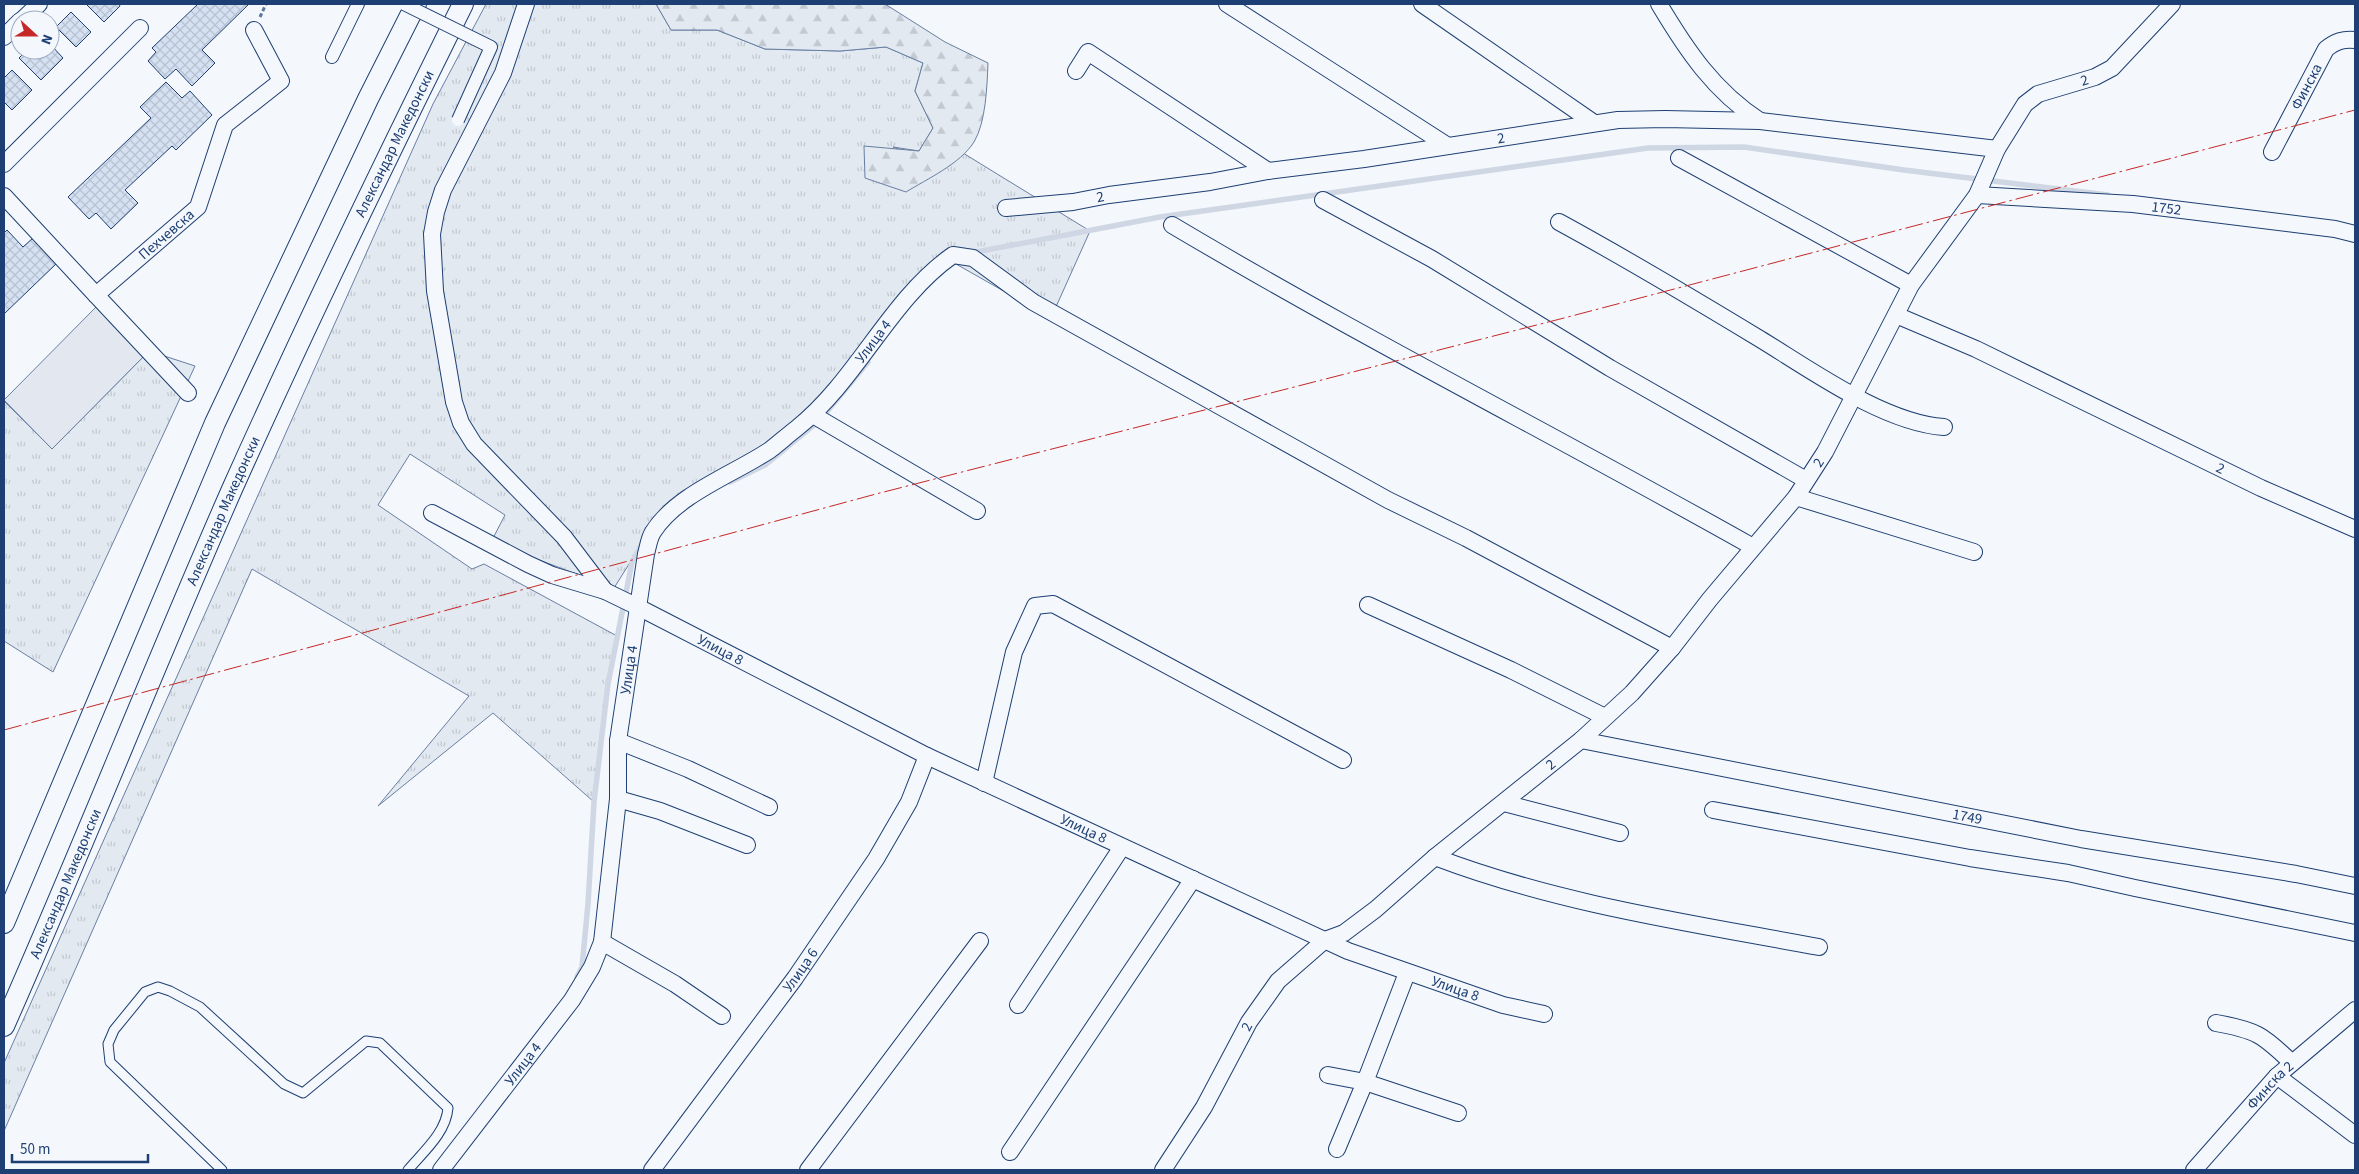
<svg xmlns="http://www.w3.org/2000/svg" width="2359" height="1174" font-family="'Source Sans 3',sans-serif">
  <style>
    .grass { fill: url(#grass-tufts); stroke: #687fa3 }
    .forest { fill: url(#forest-firs); stroke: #687fa3 }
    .parking { fill: #e3e8f0; stroke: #687fa3 }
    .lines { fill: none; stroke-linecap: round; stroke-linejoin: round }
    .stream { stroke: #cfd7e4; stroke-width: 5.5 }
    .building { fill: url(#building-cross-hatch); stroke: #1d3f73 }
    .service-casing { stroke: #1d3f73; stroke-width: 11 }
    .pedestrian-casing { stroke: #1d3f73; stroke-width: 14 }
    .minor-casing { stroke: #1d3f73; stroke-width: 18 }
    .tertiary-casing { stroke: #1d3f73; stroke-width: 22 }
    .path { stroke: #5e769c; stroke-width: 3; stroke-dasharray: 4 2.5; stroke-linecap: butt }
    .service { stroke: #f4f7fb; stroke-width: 9 }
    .pedestrian { stroke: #f4f7fb; stroke-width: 12 }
    .minor { stroke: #f4f7fb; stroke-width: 16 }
    .tertiary { stroke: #f4f7fb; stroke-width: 20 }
    .pedestrian-bridge-casing { stroke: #1d3f73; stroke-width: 14; stroke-linecap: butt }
    .pedestrian-bridge { stroke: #f4f7fb; stroke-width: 12 }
    .power { stroke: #c62828; stroke-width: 1; stroke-dasharray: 18 4 2.5 4; stroke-linecap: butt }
    .labels { text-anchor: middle; stroke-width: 4; stroke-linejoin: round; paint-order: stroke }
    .street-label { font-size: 15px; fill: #1d3f73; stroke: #f4f7fb }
  </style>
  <defs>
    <pattern id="grass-tufts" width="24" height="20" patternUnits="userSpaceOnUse" patternTransform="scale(1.25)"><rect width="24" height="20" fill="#e3e9f0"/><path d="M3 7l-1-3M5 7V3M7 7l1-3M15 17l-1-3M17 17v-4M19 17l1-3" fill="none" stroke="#c2c9d1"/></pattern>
    <pattern id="forest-firs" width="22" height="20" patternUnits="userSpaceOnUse" patternTransform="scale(1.25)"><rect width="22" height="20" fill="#e3e9f0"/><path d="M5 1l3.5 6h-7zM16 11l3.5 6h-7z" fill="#c2c9d1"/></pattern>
    <pattern id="building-cross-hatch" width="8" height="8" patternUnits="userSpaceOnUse" patternTransform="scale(1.25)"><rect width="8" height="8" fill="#d5e0f0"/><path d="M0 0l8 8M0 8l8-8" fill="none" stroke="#b6c1d1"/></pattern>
  </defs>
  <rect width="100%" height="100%" fill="#f4f7fb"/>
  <g class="grass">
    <polygon points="486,4 656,4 671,30 717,30 765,49 840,51 886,47 923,63 915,91 933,128 919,151 893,147 949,166 963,153 1090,231 1051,318 949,260 917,292 854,381 820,420 765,465 709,492 653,526 614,588 491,542 505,515 410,454 378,505 472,569 484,564 617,636 608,684 594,802 493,713 378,806 469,696 252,569 4,1131 4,1063 433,104"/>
    <polygon points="149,351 195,366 53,672 4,641 4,401 52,449"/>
  </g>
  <path class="forest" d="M656,4H885L945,42L988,63C987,86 986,122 974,142C960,164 927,179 906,192L865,178L864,146L919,151L933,128L915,91L923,63L886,47L840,51L765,49L717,30H671Z"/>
  <polygon class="parking" points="100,303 149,351 52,449 4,400"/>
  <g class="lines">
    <g class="stream">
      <polyline points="971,253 1160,217 1648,148 1744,147 1904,170 2108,195"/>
      <polyline points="730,482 765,465 820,420 868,362"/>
      <polyline points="577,977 582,967 588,904 594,802 608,684 632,562 641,546"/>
    </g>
  </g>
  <g class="building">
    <polygon points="86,4 119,4 120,6 104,22"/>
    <polygon points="198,4 249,4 202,50 215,63 192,86 176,69 165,79 148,61 156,52 152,48"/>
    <polygon points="71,12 91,32 76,47 56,27"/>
    <polygon points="50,44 63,58 41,80 19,58 27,50 50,50"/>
    <polygon points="12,70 32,90 12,110 4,102 4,78"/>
    <polygon points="166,82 182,98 190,91 212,115 176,150 172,146 125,190 138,203 111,229 96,213 89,219 68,197 151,118 140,107"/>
    <polygon points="7,230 23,247 33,238 57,263 4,314 4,233"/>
  </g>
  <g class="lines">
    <defs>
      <path id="service" d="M222,1170L110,1062L108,1044L114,1030L145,992L158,987L170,991L200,1007L284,1084L303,1093L366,1041L380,1043L448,1108C446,1133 423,1152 408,1170"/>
      <polyline id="pedestrian" points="332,57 358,4"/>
      <g id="minor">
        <polyline points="526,4 503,73 443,190 436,212 432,234 435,291 454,402 461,423 474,444 564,537 605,591"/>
        <polyline points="1227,4 1448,146"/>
        <polyline points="1422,4 1594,123"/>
        <path d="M1659,4C1687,51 1714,91 1760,121"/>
        <polyline points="22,20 39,4"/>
        <polyline points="4,37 20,21"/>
        <polyline points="1076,71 1088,52 1268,171"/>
        <path id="s1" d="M2272,152L2326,49C2336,41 2343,39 2355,40"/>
        <polyline points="1679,158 1911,285"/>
        <polyline points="4,164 140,28"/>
        <path id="s2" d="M1977,195L2133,204L2335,229L2355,234"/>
        <path id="s3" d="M4,196L96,295L198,207L225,125L281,81L254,30"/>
        <polyline points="1323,200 1432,259 1610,368 1806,480"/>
        <path id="s4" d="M1006,208L1073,202L1109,195L1210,182L1268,171L1364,159L1618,120L1665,119L1760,121L1997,149"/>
        <path d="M1559,222C1627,259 1694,299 1760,339C1811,370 1884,423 1944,427"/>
        <path d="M1172,225C1362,338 1560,438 1753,547"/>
        <polyline points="96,295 188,393"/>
        <path id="s5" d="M1896,315L1976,349L2261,488L2355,529"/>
        <polyline points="813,415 977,511"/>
        <polyline points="1796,497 1974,552"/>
        <path id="s6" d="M432,513L528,564L552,575L605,591L638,607L927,756L1348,951L1503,1005L1544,1014"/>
        <polyline points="1368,605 1511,670 1605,717"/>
        <path id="s7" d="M1581,740L2081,839L2296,874L2355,886"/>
        <polyline points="618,741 688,769 769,807"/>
        <polyline points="984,783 1014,652 1035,606 1053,604 1343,760"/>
        <polyline points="618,799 660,811 747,845"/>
        <polyline points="1504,803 1620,833"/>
        <polyline points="1713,810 1970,858 2068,873 2135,888 2355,933"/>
        <path d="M1435,857C1558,904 1690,923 1819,947"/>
        <polyline points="602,942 675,984 722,1016"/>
        <polyline points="1018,1005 1122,847"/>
        <path d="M2216,1023C2256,1030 2263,1035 2291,1062"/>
        <polyline points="1328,1075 1365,1082 1458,1113"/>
        <polyline points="2277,1076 2355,1135"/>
        <polyline points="1337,1149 1365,1082 1407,973"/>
        <polyline points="1010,1152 1193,879"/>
        <path id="s8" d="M441,1170L572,1000L592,967L602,942L618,799V741L646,554C648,547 649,538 653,532C677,494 734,474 770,450C779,443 788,435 797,428C858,379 890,299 953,255L973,258L1033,302L1388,500L1466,538L1672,648"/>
        <path id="s9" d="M652,1170L795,978L876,859L909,802L927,756"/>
        <polyline points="808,1170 980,941"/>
        <path id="s10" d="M1163,1170L1204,1107L1249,1022L1278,981L1325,940L1344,933L1376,909L1435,857L1581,740L1632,693L1672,648L1710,599L1796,497L1825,452L1911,285L1977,195L1997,149L2025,104L2038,94L2095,77L2112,68L2172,4"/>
        <path id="s11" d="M2194,1170L2277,1076L2355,1010"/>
      </g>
      <g id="tertiary">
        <polyline points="4,923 215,423 368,99 416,4"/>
        <path id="s12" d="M4,1026C83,848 154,666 233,487C306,324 384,163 463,4"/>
      </g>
    </defs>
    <use href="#service" class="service-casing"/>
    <use href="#pedestrian" class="pedestrian-casing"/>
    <use href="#minor" class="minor-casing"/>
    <use href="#tertiary" class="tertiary-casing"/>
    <polyline class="path" points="260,17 266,4"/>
    <use href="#service" class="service"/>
    <use href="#pedestrian" class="pedestrian"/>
    <use href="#minor" class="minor"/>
    <use href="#tertiary" class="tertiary"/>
    <defs>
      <polyline id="pedestrian-bridge" points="404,4 491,47 458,120"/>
    </defs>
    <use href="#pedestrian-bridge" class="pedestrian-bridge-casing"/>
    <use href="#pedestrian-bridge" class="pedestrian-bridge"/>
    <polyline class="power" points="4,730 876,494 1564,318 2355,110"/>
  </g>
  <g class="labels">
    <g class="street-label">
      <text dy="5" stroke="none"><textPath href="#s10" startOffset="1456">2</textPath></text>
      <text dy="5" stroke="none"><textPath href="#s1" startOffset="74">Финска</textPath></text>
      <text dy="5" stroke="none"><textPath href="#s4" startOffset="500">2</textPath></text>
      <text dy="5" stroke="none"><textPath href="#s12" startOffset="965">Александар Македонски</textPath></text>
      <text dy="5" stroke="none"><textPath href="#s4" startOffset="95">2</textPath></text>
      <text dy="5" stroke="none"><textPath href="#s2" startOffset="190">1752</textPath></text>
      <text dy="5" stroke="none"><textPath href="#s3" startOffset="228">Пехчевска</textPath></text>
      <text dy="5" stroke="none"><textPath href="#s8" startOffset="989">Улица 4</textPath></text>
      <text dy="5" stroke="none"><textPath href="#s10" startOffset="976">2</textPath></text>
      <text dy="5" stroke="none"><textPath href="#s5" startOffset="359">2</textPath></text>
      <text dy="5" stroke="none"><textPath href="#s12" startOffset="560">Александар Македонски</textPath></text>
      <text dy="5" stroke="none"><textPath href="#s6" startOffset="320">Улица 8</textPath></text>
      <text dy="5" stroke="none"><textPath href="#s8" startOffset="554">Улица 4</textPath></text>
      <text dy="5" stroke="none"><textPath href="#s10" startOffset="571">2</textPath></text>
      <text dy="5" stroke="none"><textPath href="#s7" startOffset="394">1749</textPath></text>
      <text dy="5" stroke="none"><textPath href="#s6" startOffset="725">Улица 8</textPath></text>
      <text dy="5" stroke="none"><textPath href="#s12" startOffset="155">Александар Македонски</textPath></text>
      <text dy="5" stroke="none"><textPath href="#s9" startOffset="249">Улица 6</textPath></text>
      <text dy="5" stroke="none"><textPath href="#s6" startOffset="1130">Улица 8</textPath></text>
      <text dy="5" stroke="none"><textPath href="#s10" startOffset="166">2</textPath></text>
      <text dy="5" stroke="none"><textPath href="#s8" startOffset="134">Улица 4</textPath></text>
      <text dy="5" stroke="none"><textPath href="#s11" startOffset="114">Финска 2</textPath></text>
    </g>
  </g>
  <rect width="2359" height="1174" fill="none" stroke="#1d3f73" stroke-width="10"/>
  <g transform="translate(35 35) rotate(111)"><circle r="24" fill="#f4f7fb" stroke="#9eadc5"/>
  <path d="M0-4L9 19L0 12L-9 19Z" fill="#c62828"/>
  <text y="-8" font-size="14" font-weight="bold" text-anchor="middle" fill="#1d3f73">N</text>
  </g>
  <path d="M12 1154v8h136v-8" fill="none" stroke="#1d3f73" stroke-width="2.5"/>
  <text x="20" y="1154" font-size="15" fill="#1d3f73" stroke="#f4f7fb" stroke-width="4" paint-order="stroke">50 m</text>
</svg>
